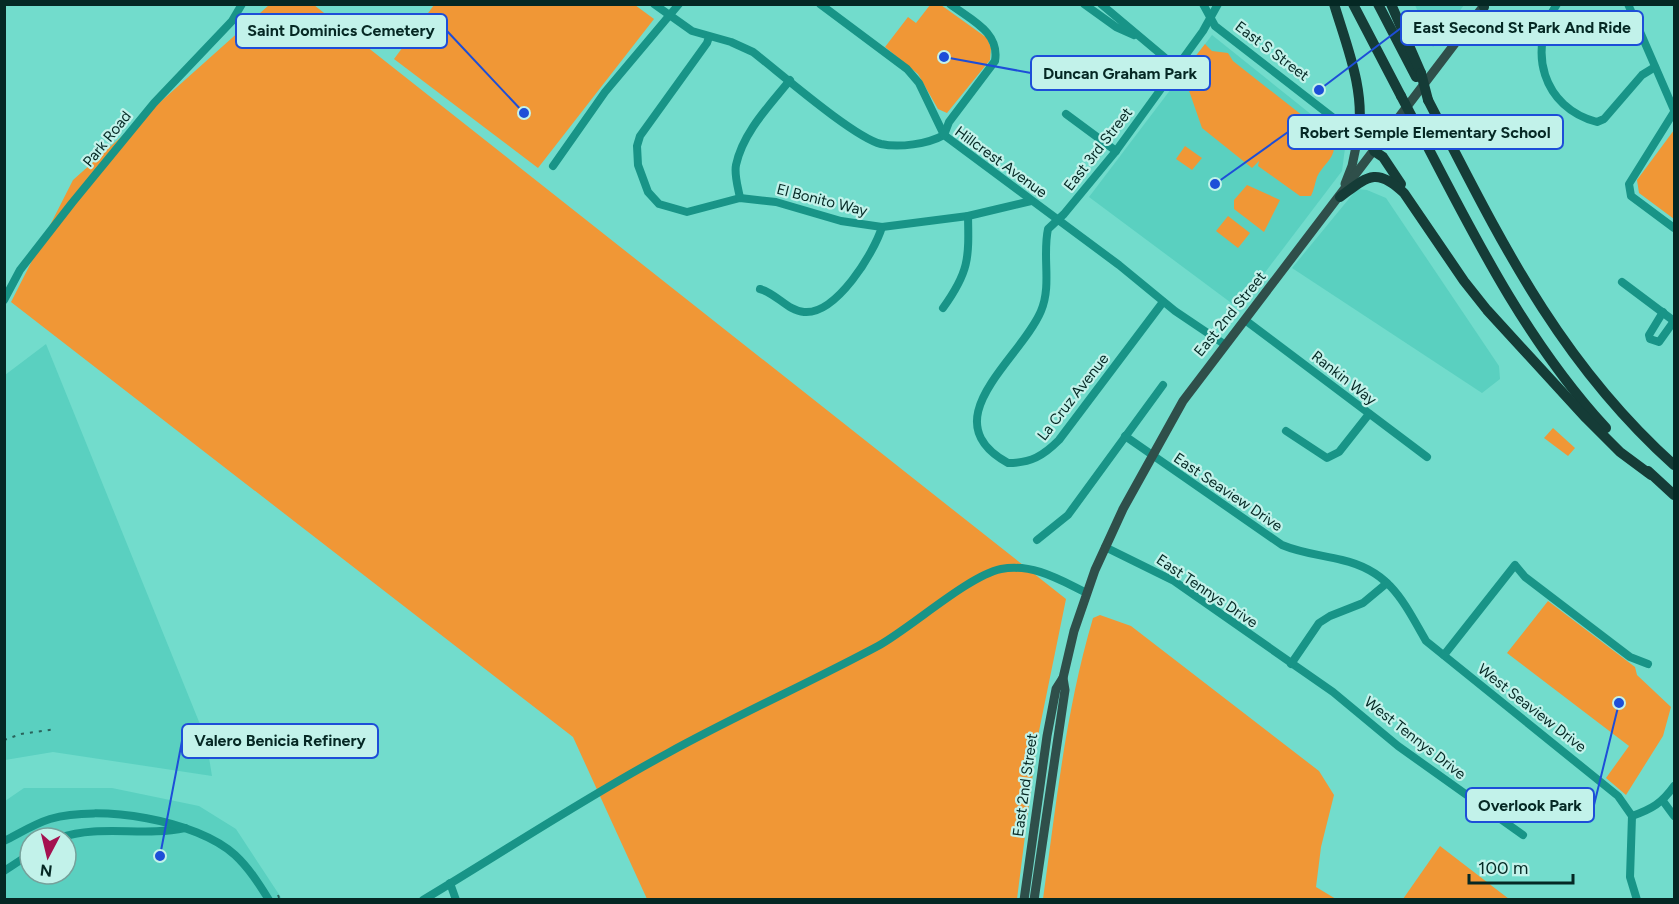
<svg xmlns="http://www.w3.org/2000/svg" width="1679" height="904" font-family="Figtree,sans-serif">
  <style>
    .built { fill: #5ad0c0; fill-rule: evenodd }
    .green { fill: #f09736 }
    .lines { fill: none; stroke-linecap: round; stroke-linejoin: round }
    .minor { stroke: #189487; stroke-width: 8 }
    .major { stroke: #2f4f4a; stroke-width: 9 }
    .highway { stroke: #153c37; stroke-width: 10 }
    .rail { stroke: #29635b; stroke-width: 2; stroke-dasharray: 3 6; stroke-linecap: butt }
    .highway-bridge { stroke: #153c37; stroke-width: 10 }
    .labels { text-anchor: middle; stroke-width: 4.5; stroke-linejoin: round; paint-order: stroke }
    .street-label { font-size: 15px; fill: #052824; stroke: #c2f2ea }
    .leader { fill: none; stroke: #1d4ed8; stroke-width: 2 }
    .callout-dot { fill: #1d4ed8; stroke: #c2f2ea; stroke-width: 2 }
    .callout { fill: #c2f2ea; stroke: #1d4ed8; stroke-width: 2 }
    .callout-label { font-size: 16px; text-anchor: middle; font-weight: bold; fill: #052824 }
  </style>
  <rect width="100%" height="100%" fill="#72dccc"/>
  <g class="built">
    <polygon points="1415,5 1464,5 1433,47"/>
    <polygon points="1212,35 1342,139 1345,148 1342,171 1238,308 1089,197"/>
    <polygon points="1357,189 1367,190 1386,198 1499,366 1500,379 1482,393 1292,268"/>
    <polygon points="46,344 206,739 212,776 53,752 5,760 5,375"/>
    <path d="M24,788H112L199,806L236,829L282,899L5,900V801ZM30,838H66V874H30Z"/>
  </g>
  <g class="green">
    <polygon points="269,5 314,5 1066,599 1037,741 1017,899 647,899 573,737 11,302 73,180"/>
    <polygon points="434,5 635,5 654,19 538,168 394,59"/>
    <polygon points="930,5 941,5 987,38 991,48 990,60 947,113 938,109 918,74 885,47 908,17 916,23"/>
    <path d="M1205,44L1212,51L1228,53L1233,61L1331,138C1341,155 1323,163 1317,177C1315,183 1314,190 1311,196H1300L1258,166L1259,161L1252,168L1202,128L1186,82L1181,75Z"/>
    <polygon points="1674,130 1674,219 1639,193 1637,180"/>
    <polygon points="1185,146 1202,158 1192,170 1176,159"/>
    <polygon points="1247,185 1280,200 1264,232 1234,209 1234,200"/>
    <polygon points="1228,216 1250,233 1238,248 1216,231"/>
    <polygon points="1553,428 1575,448 1568,456 1544,438"/>
    <polygon points="1548,601 1635,667 1637,675 1671,707 1663,736 1626,795 1606,778 1629,746 1507,653"/>
    <path d="M1100,615L1131,626L1319,771L1334,795L1321,847L1316,887L1336,899H1043C1056,805 1066,709 1093,618Z"/>
    <polygon points="1440,846 1509,899 1403,899"/>
  </g>
  <g class="lines">
    <g class="minor">
      <path d="M654,4L692,31L731,42L753,52C779,72 853,137 881,144C899,148 928,144 944,135L1119,265L1175,311L1224,344"/>
      <polyline points="820,4 907,69 919,83 944,135"/>
      <polyline points="1084,4 1116,27 1134,35"/>
      <polyline points="1101,4 1176,67"/>
      <polyline points="1203,4 1215,26 1358,137"/>
      <path d="M1557,4C1526,50 1543,108 1597,122L1604,119L1642,75L1655,67"/>
      <polyline points="1628,4 1674,110"/>
      <polyline points="709,37 707,43 640,136 637,146 638,165 648,192 659,204 687,212 740,198 776,202 841,221 882,227 968,216 1031,201"/>
      <polyline points="1674,112 1629,184 1631,196 1674,228"/>
      <polyline points="1066,114 1116,151"/>
      <path d="M944,135L949,122L995,61C1000,32 971,20 950,4"/>
      <polyline points="553,166 605,92 679,4"/>
      <path d="M740,198C738,187 734,175 736,165C743,132 770,105 790,80"/>
      <polyline points="1622,282 1674,321"/>
      <path d="M760,289C776,293 788,311 804,312C836,315 874,253 882,227"/>
      <polyline points="4,300 20,270 72,203 154,103 232,21 242,4"/>
      <path d="M1163,302L1059,440C1043,456 1031,463 1008,463C930,420 1021,359 1041,311C1052,285 1042,256 1048,229L1064,214L1116,151L1203,31L1218,4"/>
      <path d="M943,308C969,272 969,259 968,216"/>
      <polyline points="1663,312 1649,335 1650,339 1659,342 1674,321"/>
      <polyline points="1245,320 1427,457"/>
      <polyline points="1286,431 1327,458 1339,452 1369,414"/>
      <path d="M1125,436L1282,545C1301,553 1321,555 1342,560C1390,571 1403,601 1426,641L1618,796L1632,816L1630,877L1637,900"/>
      <polyline points="1037,540 1068,515 1163,385"/>
      <polyline points="1105,547 1174,581 1333,692 1398,746 1523,835"/>
      <polyline points="1444,655 1515,565 1525,577 1630,657 1648,664"/>
      <polyline points="1291,664 1319,623 1330,616 1363,603 1387,583"/>
      <polyline points="1663,801 1674,816"/>
      <path d="M1632,816C1652,809 1662,803 1674,786"/>
      <path d="M59,838C101,824 142,837 185,828"/>
      <path d="M4,841C20,833 34,824 50,819C99,804 197,820 235,855C249,868 259,884 269,900"/>
      <polyline points="4,871 30,854"/>
      <polyline points="450,883 456,900"/>
      <path d="M423,900C505,851 584,798 668,753C737,715 809,683 878,646C912,627 968,576 1001,569C1033,563 1060,580 1087,593"/>
    </g>
    <g class="major">
      <polyline points="1345,184 1352,166 1358,137"/>
      <polyline points="1024,900 1047,736 1056,689 1063,678"/>
      <polyline points="1034,900 1065,690 1063,678 1074,631 1095,570 1123,509 1183,401 1485,4"/>
    </g>
    <g class="highway">
      <path d="M1334,4C1347,47 1366,92 1358,137"/>
      <polyline points="1353,4 1401,96"/>
      <polyline points="1378,4 1416,77"/>
      <polyline points="1391,4 1421,73"/>
      <polyline points="1483,4 1484,7"/>
      <path d="M1428,100C1499,237 1557,360 1674,465"/>
      <path d="M1420,132C1474,236 1526,341 1606,428"/>
      <polyline points="1374,151 1383,157 1401,184"/>
      <path d="M1340,197C1367,177 1376,166 1404,193L1464,281L1487,310L1586,418L1620,452L1651,475"/>
      <polyline points="1648,471 1674,495"/>
    </g>
    <g class="rail">
      <polyline points="4,740 21,734 56,729"/>
      <polyline points="278,895 280,900"/>
    </g>
    <g class="highway-bridge">
      <polyline points="1421,73 1428,100"/>
      <polyline points="1401,96 1420,132"/>
    </g>
  </g>
  <g class="labels">
    <g class="street-label">
      <text transform="translate(1272 51) rotate(37)" y="5">East S Street</text>
      <text transform="translate(107 139) rotate(-51)" y="5">Park Road</text>
      <text transform="translate(1098 149) rotate(-52)" y="5">East 3rd Street</text>
      <text transform="translate(1001 162) rotate(36)" y="5">Hillcrest Avenue</text>
      <text transform="translate(822 200) rotate(14)" y="5">El Bonito Way</text>
      <text transform="translate(1230 314) rotate(-51)" y="5">East 2nd Street</text>
      <text transform="translate(1344 378) rotate(38)" y="5">Rankin Way</text>
      <text transform="translate(1073 397) rotate(-52)" y="5">La Cruz Avenue</text>
      <text transform="translate(1228 492) rotate(34)" y="5">East Seaview Drive</text>
      <text transform="translate(1207 591) rotate(34)" y="5">East Tennys Drive</text>
      <text transform="translate(1532 708) rotate(38)" y="5">West Seaview Drive</text>
      <text transform="translate(1415 738) rotate(38)" y="5">West Tennys Drive</text>
      <text transform="translate(1025 785) rotate(-82)" y="5">East 2nd Street</text>
    </g>
  </g>
  <path class="leader" d="M1319 90L1401 28M524 113L447 31M944 57L1031 73M1215 184L1288 132M160 856L182 741M1619 703L1594 805"/>
  <g class="callout-dot">
    <circle cx="1319" cy="90" r="6"/>
    <circle cx="524" cy="113" r="6"/>
    <circle cx="944" cy="57" r="6"/>
    <circle cx="1215" cy="184" r="6"/>
    <circle cx="160" cy="856" r="6"/>
    <circle cx="1619" cy="703" r="6"/>
  </g>
  <g class="callout">
    <rect x="1401" y="11" width="242" height="34" rx="6"/>
    <rect x="236" y="14" width="211" height="34" rx="6"/>
    <rect x="1031" y="56" width="179" height="34" rx="6"/>
    <rect x="1288" y="115" width="275" height="34" rx="6"/>
    <rect x="182" y="724" width="196" height="34" rx="6"/>
    <rect x="1466" y="788" width="128" height="34" rx="6"/>
  </g>
  <g class="callout-label">
    <text x="1522" y="33">East Second St Park And Ride</text>
    <text x="341" y="36">Saint Dominics Cemetery</text>
    <text x="1120" y="79">Duncan Graham Park</text>
    <text x="1425" y="138">Robert Semple Elementary School</text>
    <text x="280" y="746">Valero Benicia Refinery</text>
    <text x="1530" y="811">Overlook Park</text>
  </g>
  <rect width="1679" height="904" fill="none" stroke="#052824" stroke-width="12"/>
  <g transform="translate(48 856) rotate(187)"><circle r="28" fill="#c2f2ea" stroke="#76a19b" stroke-width="1.5"/>
  <path d="M0-4.5L10 22L0 15L-10 22Z" fill="#a41150"/>
  <text y="-9" font-size="16" font-weight="bold" text-anchor="middle" fill="#052824">N</text>
  </g>
  <path d="M1469 874v9h104v-9" fill="none" stroke="#052824" stroke-width="3"/>
  <text x="1478" y="874" font-size="18" fill="#052824" stroke="#c2f2ea" stroke-width="4.5" paint-order="stroke">100 m</text>
</svg>
